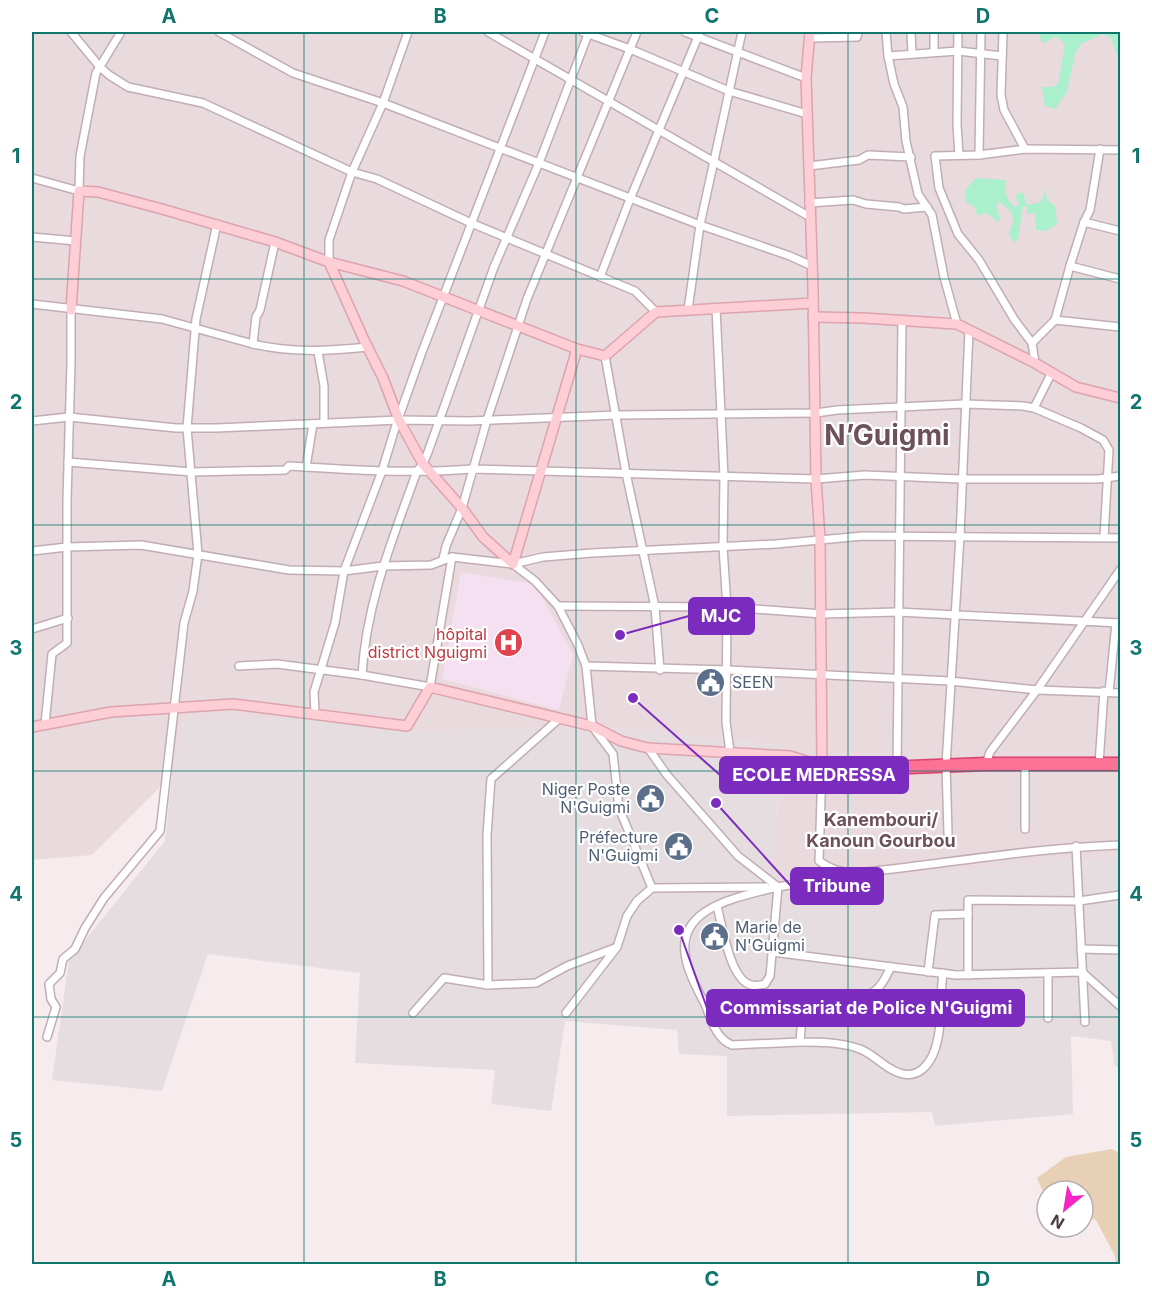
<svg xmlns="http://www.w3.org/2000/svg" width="1152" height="1296" font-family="Inter,sans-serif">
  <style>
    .residential { fill: #e9dade }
    .industrial { fill: #e5dde0 }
    .medical { fill: #f5e0f1 }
    .green { fill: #e8d0b6 }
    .water { fill: #abf0cc }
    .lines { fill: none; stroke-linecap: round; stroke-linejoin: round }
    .street-casing { stroke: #c1aeb4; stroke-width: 10 }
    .secondary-casing { stroke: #dda3ae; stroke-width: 12 }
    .highway-casing { stroke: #db406e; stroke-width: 15 }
    .street { stroke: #fff; stroke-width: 7 }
    .secondary { stroke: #feced6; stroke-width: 9 }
    .highway { stroke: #fb7296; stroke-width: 12 }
    .grid { fill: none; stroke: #0f766e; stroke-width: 1.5; stroke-opacity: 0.55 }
    .labels { text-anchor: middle; stroke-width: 4.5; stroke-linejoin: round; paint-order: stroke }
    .health-label { font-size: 16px; fill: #be3a42; stroke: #fff; text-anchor: end }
    .service-label { font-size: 16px; fill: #4e5e75; stroke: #fff; text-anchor: start }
    .neighbourhood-label { font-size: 18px; font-weight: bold; fill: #6d515a; stroke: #fff }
    .town-label { font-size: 28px; font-weight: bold; fill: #6d515a; stroke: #fff }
    .leader { fill: none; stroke: #7b2cbf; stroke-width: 2 }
    .callout-dot { fill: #7b2cbf; stroke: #fff; stroke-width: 2 }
    .callout { fill: #7b2cbf; stroke: #7b2cbf; stroke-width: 2 }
    .callout-label { font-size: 18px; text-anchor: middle; font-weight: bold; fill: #fff }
    .neatline { fill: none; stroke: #0f766e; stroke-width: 2 }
    .grid-label { font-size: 20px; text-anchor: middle; font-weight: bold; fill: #0f766e }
  </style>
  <rect width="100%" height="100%" fill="#f6ecee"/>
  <polygon class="residential" points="32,32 1120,32 1120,856 798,886 771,868 783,746 594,726 425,731 314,718 185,718 172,775 92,855 32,860"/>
  <polygon class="industrial" points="185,718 314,718 425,731 594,726 783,746 771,868 798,886 1120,856 1120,1069 1115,1066 1111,1041 1071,1036 1073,1114 935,1126 932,1112 727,1116 727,1056 679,1054 677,1030 565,1021 551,1111 491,1104 495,1070 355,1063 360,973 208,954 162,1091 52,1080 69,960 165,841 172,775"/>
  <polygon class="medical" points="461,572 535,584 573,655 559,710 442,679"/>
  <polygon class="green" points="1112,1149 1120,1153 1120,1264 1116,1264 1115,1256 1096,1220 1083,1214 1083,1191 1047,1191 1047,1201 1037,1178 1066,1157"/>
  <g class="water">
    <polygon points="1039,32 1120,32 1120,54 1117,55 1111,38 1102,34 1081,44 1075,54 1067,92 1055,109 1045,106 1042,87 1052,87 1058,84 1065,44 1055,36 1045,43 1041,41"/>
    <path d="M976,178L1006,180C1004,192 1006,199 1015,207L1019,205L1015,195L1023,192L1026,203L1028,205L1040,202L1044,195L1045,186L1047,200L1055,206L1057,224L1046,231L1036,230L1035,213L1027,214L1028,207L1023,206L1018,239L1013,243L1009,233L1013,223L1012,213L999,201L996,206L1000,220L997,222L991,216L984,213L978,216L974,207L966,202L965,190Z"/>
  </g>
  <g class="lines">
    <defs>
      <g id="street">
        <polyline points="71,32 100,67 109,75 128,87 203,103 352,172 377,179 471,223 635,291 656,312"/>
        <polyline points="219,32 293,73 383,103 700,225 790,256 812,266"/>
        <polyline points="488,32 810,217"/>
        <polyline points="583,32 630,49 729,91 807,114"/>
        <polyline points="685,32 806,78"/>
        <polyline points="886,32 888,56 894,84 903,107 906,141 918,194 932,215 944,277 957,324"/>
        <polyline points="911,32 912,53"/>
        <polyline points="934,32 934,52"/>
        <polyline points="958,32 957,125 959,155"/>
        <polyline points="1003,32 1001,95 1004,110 1025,149"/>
        <polyline points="810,38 857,37 858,32"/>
        <polyline points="888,56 958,51 1002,56"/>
        <polyline points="979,155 981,32"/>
        <polyline points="809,166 859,160 868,155 911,157"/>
        <polyline points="32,178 79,191 80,156 96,73 121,32"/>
        <polyline points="809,203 853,200 866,204 899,207 904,209 927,207"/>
        <polyline points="1084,222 1120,231"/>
        <polyline points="32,237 76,241"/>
        <polyline points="329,262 329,240 352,172 383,103 408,32"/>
        <polyline points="1070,266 1120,279"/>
        <polyline points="600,277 630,199 700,32"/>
        <polyline points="32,304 162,319 253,344 256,317 260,310 275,242"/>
        <polyline points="716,308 724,477 723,547 727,607 726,722 730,752"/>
        <polyline points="688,310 700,225 742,32"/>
        <polyline points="1055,320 1120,327"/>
        <polyline points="1032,343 1014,319 979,260 958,234 939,188 935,156 979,155 1025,149 1120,150"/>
        <path d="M253,344C292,353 328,351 368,347"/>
        <polyline points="318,352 324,386 324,423"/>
        <polyline points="605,356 626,473 655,607 660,670"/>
        <polyline points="1035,363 1032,343 1055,320 1070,266 1084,222 1090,210 1100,149"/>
        <polyline points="1034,408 1051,374"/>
        <polyline points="32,421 69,417 176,428 217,428 399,420 470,421 617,415 816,413 837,410 964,404 1023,406 1034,408 1081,428 1103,440 1109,450 1104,537"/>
        <path d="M68,462L192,472L285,470L289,466C350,470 410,474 472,469L816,479L865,475L961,479H1098L1120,476"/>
        <polyline points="306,467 313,424"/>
        <polyline points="32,551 67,547 141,545 289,570 344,571 383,566 431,565 452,557 513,564 543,557 592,553 776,544 863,536 1120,538"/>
        <polyline points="443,559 446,546 462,508 487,420 527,299 637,32"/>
        <polyline points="513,564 535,581 558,606 578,645 586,666 592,726 613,754 619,808 652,888"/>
        <polyline points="558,606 727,607 822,614 897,612 1120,623"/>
        <polyline points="32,629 68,618"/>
        <polyline points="239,666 277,664 362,675 430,687 452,557"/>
        <polyline points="586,666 728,670 950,681 1037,690 1120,693"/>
        <path d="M362,675C366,603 393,538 417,471L423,464L428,452L494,267L539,163L589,32"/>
        <polyline points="1109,692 1116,623"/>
        <polyline points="315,714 314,692 335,623 344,571 382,471 396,425 422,352 545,32"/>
        <polyline points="45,724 52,654 67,643 67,500 71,363 71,310"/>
        <polyline points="648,748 667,775 738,856 778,887 812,881 828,867"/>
        <polyline points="1025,763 1025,829"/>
        <polyline points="986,764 990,752 1037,690 1120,570"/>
        <polyline points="1099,764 1104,691"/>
        <path d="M822,766L819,861C831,870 842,873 855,873C944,864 1032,848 1120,845"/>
        <polyline points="897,769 902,320"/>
        <polyline points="948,833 946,765 960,536 969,331"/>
        <polyline points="1076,846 1085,1022"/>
        <path d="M778,887C733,898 667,909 689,970C693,982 699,993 705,1004C711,1019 716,1039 732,1045L800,1042"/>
        <path d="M717,906C722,925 730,980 751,985C755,986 761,985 765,984L770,976L778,887"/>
        <polyline points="968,914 968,975"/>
        <polyline points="1081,949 1120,950"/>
        <polyline points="772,952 956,975 1082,972 1120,1006"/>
        <path d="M891,967C887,974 884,982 879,987C862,1006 829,996 806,1002L802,1016L800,1042C819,1042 841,1042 860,1049C871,1053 880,1063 891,1069C918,1085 933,1063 938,1038C942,1018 940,995 943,973"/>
        <polyline points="928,972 935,915 968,914 968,900 1079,901 1120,895"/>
        <polyline points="488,985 487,835 491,779 560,718"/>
        <polyline points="413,1013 444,978 488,985 536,983 567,966 615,948"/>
        <polyline points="566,1013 617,947 627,916 637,901 652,888 766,887"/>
        <polyline points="1048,1018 1048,973"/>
        <polyline points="47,1037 56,1007 51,999 49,984 60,973 63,959 75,949 85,928 104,898 160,831 184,623 193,591 198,554 187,428 196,319 217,224"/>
      </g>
      <g id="secondary">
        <polyline points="329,262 364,340 383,378 399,420 423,464 462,508 483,537 513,564 577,349"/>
        <polyline points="71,310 79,191 98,192 162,209 275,242 329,262 403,281 577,349 605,356 656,312 813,303"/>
        <polyline points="813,317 863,318 957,324 1035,363 1076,387 1120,398"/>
        <polyline points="32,727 111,712 233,704 407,726 430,687 592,726 621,741 648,748 790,756 822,766 820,539 816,479 813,289 806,78 810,32"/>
      </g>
      <polyline id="highway" points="822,766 860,769 986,764 1120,764"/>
    </defs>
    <use href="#street" class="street-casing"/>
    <use href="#secondary" class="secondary-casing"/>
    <use href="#highway" class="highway-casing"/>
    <use href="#street" class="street"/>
    <use href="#secondary" class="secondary"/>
    <use href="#highway" class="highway"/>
  </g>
  <path class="grid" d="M304,32V1264M576,32V1264M848,32V1264M32,279H1120M32,525H1120M32,771H1120M32,1017H1120"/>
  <defs>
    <symbol id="hospital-disc" viewBox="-11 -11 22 22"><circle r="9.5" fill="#e0444e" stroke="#fff"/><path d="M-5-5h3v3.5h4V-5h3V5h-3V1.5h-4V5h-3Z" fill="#fff"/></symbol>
    <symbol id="civic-disc" viewBox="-11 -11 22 22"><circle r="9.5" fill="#5c6f8a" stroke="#fff"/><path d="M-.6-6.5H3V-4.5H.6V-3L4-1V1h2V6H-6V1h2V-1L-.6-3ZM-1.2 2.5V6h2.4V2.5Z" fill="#fff"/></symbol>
  </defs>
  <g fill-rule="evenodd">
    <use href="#hospital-disc" x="492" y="626" width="33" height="33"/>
    <use href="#civic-disc" x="694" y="666" width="33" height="33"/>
    <use href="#civic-disc" x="634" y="782" width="33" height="33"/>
    <use href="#civic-disc" x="662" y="830" width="33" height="33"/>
    <use href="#civic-disc" x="698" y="920" width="33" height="33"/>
  </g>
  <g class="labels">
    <g class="health-label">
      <text x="487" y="640">hôpital<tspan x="487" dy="18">district Nguigmi</tspan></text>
    </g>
    <g class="service-label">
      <text x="732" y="688">SEEN</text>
      <text x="630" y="795" text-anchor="end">Niger Poste<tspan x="630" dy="18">N'Guigmi</tspan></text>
      <text x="658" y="843" text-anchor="end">Préfecture<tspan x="658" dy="18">N'Guigmi</tspan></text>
      <text x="735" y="933">Marie de<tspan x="735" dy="18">N'Guigmi</tspan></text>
    </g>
    <g class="neighbourhood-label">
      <text x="881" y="826">Kanembouri/<tspan x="881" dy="21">Kanoun Gourbou</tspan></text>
    </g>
    <g class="town-label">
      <text x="887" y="445">N’Guigmi</text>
    </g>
  </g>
  <path class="leader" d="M620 635L689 616M633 698L720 775M716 803L791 886M679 930L707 1008"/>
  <g class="callout-dot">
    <circle cx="620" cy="635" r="6"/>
    <circle cx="633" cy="698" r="6"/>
    <circle cx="716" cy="803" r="6"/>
    <circle cx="679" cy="930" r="6"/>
  </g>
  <g class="callout">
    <rect x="689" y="598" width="65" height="36" rx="6"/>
    <rect x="720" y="757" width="188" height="36" rx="6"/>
    <rect x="791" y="868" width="92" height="36" rx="6"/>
    <rect x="707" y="990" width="317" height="36" rx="6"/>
  </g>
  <g class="callout-label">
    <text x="721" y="622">MJC</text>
    <text x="814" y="781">ECOLE MEDRESSA</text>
    <text x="837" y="892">Tribune</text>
    <text x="866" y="1014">Commissariat de Police N'Guigmi</text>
  </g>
  <rect width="1152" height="1296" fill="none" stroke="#ffffff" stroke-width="66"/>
  <g transform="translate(1065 1209) rotate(210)"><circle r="28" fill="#ffffff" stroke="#b7b0b2" stroke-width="1.5"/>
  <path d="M0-4.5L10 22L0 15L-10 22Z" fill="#f623c7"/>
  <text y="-9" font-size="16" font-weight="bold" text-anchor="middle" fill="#4a393f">N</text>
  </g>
  <rect x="33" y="33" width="1086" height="1230" class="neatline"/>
  <g class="grid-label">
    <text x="169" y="23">A</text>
    <text x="440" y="23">B</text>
    <text x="712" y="23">C</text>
    <text x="983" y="23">D</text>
    <text x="16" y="163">1</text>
    <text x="1136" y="163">1</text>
    <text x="16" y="409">2</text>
    <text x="1136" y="409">2</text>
    <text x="16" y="655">3</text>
    <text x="1136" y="655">3</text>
    <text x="16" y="901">4</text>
    <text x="1136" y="901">4</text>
    <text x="16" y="1147">5</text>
    <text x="1136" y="1147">5</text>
    <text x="169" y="1286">A</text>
    <text x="440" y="1286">B</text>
    <text x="712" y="1286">C</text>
    <text x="983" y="1286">D</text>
  </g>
</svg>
